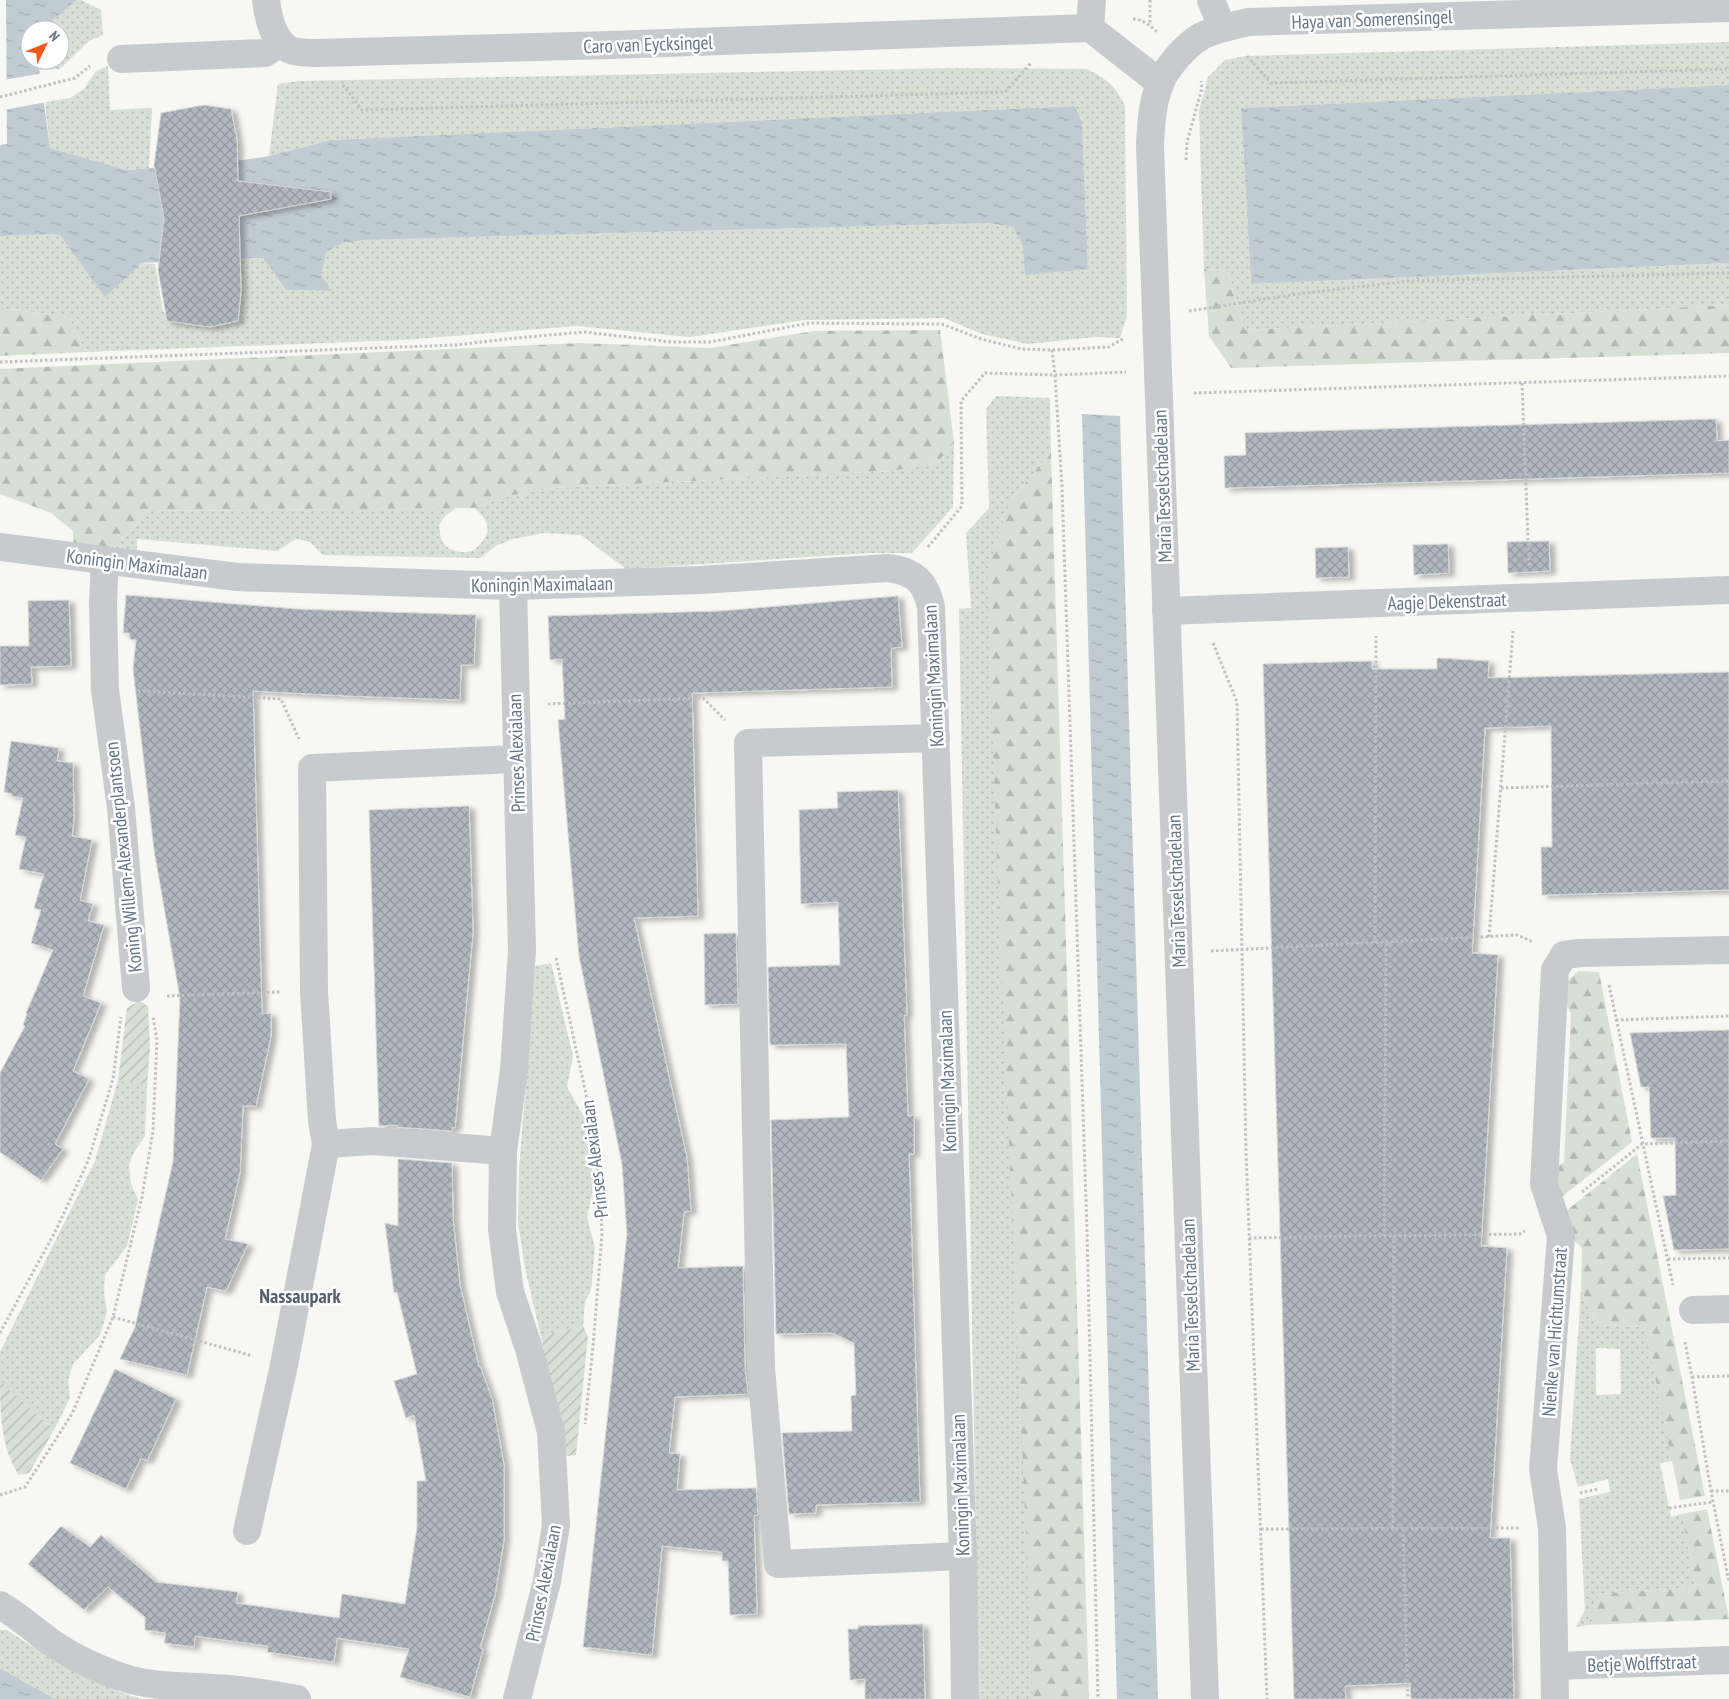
<svg xmlns="http://www.w3.org/2000/svg" width="1729" height="1699" font-family="'PT Sans Narrow',sans-serif">
  <style>
    .grass { fill: url(#grass-dots); fill-rule: evenodd }
    .forest { fill: url(#forest-firs) }
    .garden { fill: url(#garden-furrows) }
    .water { fill: url(#water-ripples) }
    .pier { fill: #f7f7f4 }
    .building { fill: url(#building-cross-hatch); stroke: #d9d9d6; filter: url(#shadow) }
    .lines { fill: none; stroke-linecap: round; stroke-linejoin: round }
    .path { stroke: #bec1c3; stroke-width: 3; stroke-dasharray: 2.5 2.5; stroke-linecap: butt }
    .minor { stroke: #c7cbce; stroke-width: 28 }
    .labels { text-anchor: middle; stroke-width: 5; stroke-linejoin: round; paint-order: stroke }
    .street-label { font-size: 19px; fill: #647688; stroke: #fff }
    .neighbourhood-label { font-size: 20px; font-weight: bold; fill: #525f6c; stroke: #fff }
  </style>
  <defs>
    <pattern id="grass-dots" width="8" height="8" patternUnits="userSpaceOnUse" patternTransform="scale(1.25)"><rect width="8" height="8" fill="#d8e0d5"/><path d="M2 2h.1M6 6h.1" fill="none" stroke="#b3bab3" stroke-width="1.8" stroke-linecap="round"/></pattern>
    <pattern id="forest-firs" width="22" height="20" patternUnits="userSpaceOnUse" patternTransform="scale(1.25)"><rect width="22" height="20" fill="#d8e0d5"/><path d="M5 1l3.5 6h-7zM16 11l3.5 6h-7z" fill="#b3bab3"/></pattern>
    <pattern id="garden-furrows" width="10" height="10" patternUnits="userSpaceOnUse" patternTransform="scale(1.25)"><rect width="10" height="10" fill="#d8e0d5"/><path d="M-1 1l2-2M0 10L10 0M9 11l2-2" fill="none" stroke="#b3bab3"/></pattern>
    <pattern id="water-ripples" width="26" height="14" patternUnits="userSpaceOnUse" patternTransform="scale(1.25)"><rect width="26" height="14" fill="#c1ccd2"/><path d="M2 4q2-2 4 0t4 0M15 11q2-2 4 0t4 0" fill="none" stroke="#a0aab0"/></pattern>
    <pattern id="building-cross-hatch" width="8" height="8" patternUnits="userSpaceOnUse" patternTransform="scale(1.25)"><rect width="8" height="8" fill="#b0b7be"/><path d="M0 0l8 8M0 8l8-8" fill="none" stroke="#9399a0"/></pattern>
    <filter id="shadow"><feDropShadow dx="5.5" dy="3" stdDeviation="2.5" flood-color="#0004"/></filter>
  </defs>
  <rect width="100%" height="100%" fill="#f7f7f4"/>
  <g class="grass">
    <polygon points="77,0 81,0 101,10 103,35 89,41 60,69 40,70 38,60 60,60 60,30 40,30"/>
    <polygon points="1729,42 1729,85 1241,108 1251,284 1729,263 1729,305 1245,330 1227,271 1204,269 1199,111 1208,77 1225,60 1246,56"/>
    <polygon points="108,66 110,110 152,108 149,168 127,170 50,148 45,102 70,98 84,89 96,71"/>
    <path d="M958,68L1087,69C1108,80 1115,85 1125,106L1127,316L1120,338L1095,337L1028,344L982,334L944,318L805,320L690,337L577,326L403,340L86,352L68,317L0,308V236L59,234L105,296L138,263L155,264L163,312L229,310L228,260L263,258L286,290L331,291L321,275L325,252L343,243L366,240L988,223L1013,227L1023,246L1088,269L1082,122L1075,106L331,140L269,156L278,84L299,81Z"/>
    <polygon points="996,396 1050,398 1051,452 1010,501 1034,1699 979,1699 959,609 971,608 966,533 989,508 986,409"/>
    <path d="M954,443L953,507L912,553H870L626,569L581,535L544,533L513,539L496,546L480,558L323,555L310,542L296,539L277,551L137,539V551L114,548L149,511L456,508L446,515L439,525C440,530 440,537 442,541C447,551 465,555 474,550C477,548 478,546 480,544C493,530 488,519 474,508L503,497L554,488L892,471L937,463Z"/>
    <polygon points="551,963 573,1056 567,1087 584,1117 594,1185 587,1217 595,1248 591,1290 585,1302 583,1326 541,1337 525,1268 518,1223 519,1170 535,966"/>
    <polygon points="118,1080 147,1086 145,1136 134,1152 129,1165 131,1184 138,1200 127,1246 105,1275 104,1292 107,1312 100,1335 73,1364 68,1381 70,1398 54,1430 0,1381 0,1352 95,1161"/>
    <path d="M1581,1289L1596,1325L1645,1327L1673,1461L1660,1463L1671,1517L1682,1514L1695,1587L1600,1594L1588,1625L1576,1627L1585,1610L1579,1499L1610,1492L1608,1479L1578,1487L1570,1459ZM1596,1348L1620,1349L1621,1394L1596,1395Z"/>
    <path d="M0,1630H7C50,1658 92,1684 141,1699H55L0,1668Z"/>
  </g>
  <g class="forest">
    <polygon points="1204,269 1227,271 1245,330 1729,305 1729,353 1231,368 1209,336"/>
    <polygon points="0,308 68,317 86,352 0,356"/>
    <polygon points="940,330 954,443 937,463 892,471 554,488 503,497 474,508 149,511 114,548 73,543 73,531 51,513 0,494 0,369 581,343 710,348 814,331"/>
    <polygon points="1051,452 1089,1699 1033,1699 997,863 987,571 1010,501"/>
    <polygon points="1578,971 1599,972 1632,1142 1559,1199 1555,1169 1564,1162 1571,1013 1563,1000 1564,984"/>
    <polygon points="1637,1154 1705,1496 1680,1500 1645,1327 1596,1325 1581,1289 1582,1248 1571,1238 1566,1211"/>
    <polygon points="1707,1509 1729,1619 1588,1625 1599,1594 1695,1587 1682,1514"/>
  </g>
  <g class="garden">
    <polygon points="139,1001 148,1006 150,1047 147,1086 118,1080 127,1008"/>
    <polygon points="583,1326 588,1336 576,1455 566,1456 541,1337"/>
    <path d="M0,1381L54,1430L29,1473L19,1475C1,1450 0,1411 0,1381Z"/>
  </g>
  <g class="water">
    <polygon points="6,0 77,0 40,30 30,30 30,60 38,60 50,148 127,170 244,160 269,156 331,140 1075,106 1082,122 1088,269 1025,275 1023,246 1013,227 988,223 366,240 343,243 326,252 321,275 332,291 286,290 263,258 139,263 138,267 105,297 59,234 0,236 0,145 7,144"/>
    <polygon points="1729,85 1729,263 1251,284 1241,108"/>
    <polygon points="1082,414 1120,416 1158,1699 1117,1699"/>
    <polygon points="0,1668 55,1699 0,1699"/>
  </g>
  <polygon class="pier" points="43,73 47,102 4,110 4,80"/>
  <g class="building">
    <polygon points="204,105 231,109 237,140 238,181 331,192 331,199 239,216 241,291 238,321 210,327 167,321 158,270 164,218 154,165 161,113"/>
    <polygon points="1716,419 1717,441 1729,440 1729,473 1225,488 1224,456 1246,455 1245,433"/>
    <polygon points="1549,541 1550,571 1508,573 1507,542"/>
    <polygon points="1448,544 1449,573 1414,575 1413,545"/>
    <polygon points="1348,547 1349,577 1316,578 1315,548"/>
    <polygon points="126,595 297,609 476,615 474,665 461,665 460,700 349,696 253,691 262,1014 271,1013 271,1036 256,1106 243,1106 240,1173 225,1239 248,1244 226,1291 207,1287 187,1375 120,1359 135,1327 173,1162 180,998 154,850 149,805 133,669 136,640 130,639 129,633 123,633"/>
    <polygon points="898,596 902,647 891,648 892,687 692,693 698,916 634,918 687,1158 691,1211 684,1212 678,1268 743,1266 745,1368 748,1394 675,1397 669,1453 680,1454 677,1490 756,1488 758,1515 754,1515 757,1614 730,1615 728,1561 722,1561 722,1552 662,1546 652,1655 583,1647 627,1234 622,1164 579,956 558,720 565,719 562,659 550,660 548,616 720,611"/>
    <polygon points="69,600 71,666 31,667 32,684 0,685 0,646 29,646 28,601"/>
    <polygon points="1437,658 1489,661 1488,678 1729,672 1729,890 1542,895 1541,847 1552,847 1551,726 1485,728 1472,953 1498,955 1481,1246 1507,1248 1490,1538 1510,1538 1514,1699 1411,1699 1410,1683 1345,1686 1346,1699 1294,1699 1263,664 1372,661 1372,669 1437,669"/>
    <polygon points="11,741 59,748 57,761 73,763 74,819 72,836 92,840 80,900 93,904 88,921 104,925 83,996 101,1003 73,1071 89,1079 55,1144 63,1149 41,1180 0,1152 0,1073 25,1026 23,1025 27,1014 26,1013 53,950 31,943 41,910 34,908 44,874 19,869 26,837 15,835 23,798 12,796 12,794 4,792"/>
    <polygon points="898,790 907,1015 904,1015 908,1116 914,1115 914,1154 909,1154 920,1502 816,1505 816,1513 789,1514 782,1433 852,1431 851,1396 856,1395 854,1343 832,1333 776,1334 771,1120 849,1117 846,1044 770,1045 768,967 840,965 838,902 801,904 799,810 838,808 837,792"/>
    <polygon points="469,806 473,932 455,1128 452,1127 452,1131 397,1127 397,1125 379,1126 369,810"/>
    <polygon points="736,933 738,1004 705,1005 704,934"/>
    <polygon points="1729,1030 1729,1249 1674,1250 1663,1196 1676,1195 1675,1138 1651,1138 1649,1087 1641,1087 1630,1033"/>
    <polygon points="398,1159 452,1163 453,1218 460,1285 479,1367 480,1366 492,1399 504,1465 504,1540 495,1595 480,1648 483,1649 470,1697 400,1677 409,1649 337,1638 334,1662 267,1652 268,1646 195,1636 194,1647 164,1643 166,1633 145,1630 145,1617 108,1587 84,1610 28,1564 61,1526 90,1547 101,1535 156,1582 238,1592 236,1603 339,1618 342,1594 405,1604 417,1528 417,1481 426,1481 414,1415 406,1418 394,1381 417,1374 397,1292 394,1293 385,1223 398,1226"/>
    <polygon points="115,1369 176,1399 147,1461 141,1458 126,1489 70,1463"/>
    <polygon points="923,1624 925,1699 865,1699 865,1679 850,1680 848,1629 858,1629 858,1626"/>
  </g>
  <g class="lines">
    <g class="path">
      <polyline points="1150,0 1150,25"/>
      <path d="M1133,19C1142,19 1151,26 1157,32"/>
      <polyline points="1247,56 1271,83 1729,69"/>
      <polyline points="343,85 362,110 1005,92 1031,63"/>
      <polyline points="0,97 75,78 90,66"/>
      <polyline points="1186,160 1187,142 1202,88 1201,81"/>
      <polyline points="1189,311 1297,294 1409,281 1729,273"/>
      <polyline points="1052,350 1055,375 1062,488 1068,664 1087,1230 1098,1699"/>
      <polyline points="0,362 456,345 516,338 584,332 671,342 710,342 809,323 942,324 981,339 1021,349 1052,350 1109,347 1124,338"/>
      <polyline points="1522,383 1529,566"/>
      <polyline points="1194,393 1729,376"/>
      <polyline points="928,547 962,506 961,401 985,373 1055,375 1126,372"/>
      <polyline points="1213,643 1237,702 1246,1152 1267,1699"/>
      <polyline points="138,691 281,699 299,739"/>
      <polyline points="548,704 703,698 725,720"/>
      <polyline points="1501,788 1729,781"/>
      <polyline points="1489,937 1513,631"/>
      <polyline points="1375,943 1376,636"/>
      <polyline points="1211,951 1517,935 1533,942"/>
      <polyline points="556,958 592,1121 600,1187 602,1234 593,1346 585,1424"/>
      <polyline points="1609,985 1673,1285"/>
      <polyline points="167,996 280,992"/>
      <polyline points="1616,1020 1729,1016"/>
      <polyline points="1582,1192 1642,1144 1729,1141"/>
      <polyline points="1384,1236 1386,942"/>
      <polyline points="1249,1238 1520,1234 1525,1231"/>
      <polyline points="1668,1259 1729,1258"/>
      <polyline points="113,1317 253,1356"/>
      <polyline points="0,1333 57,1228 88,1161 113,1079 121,1017"/>
      <polyline points="1685,1342 1692,1377 1711,1491 1729,1582"/>
      <polyline points="1692,1377 1729,1376"/>
      <polyline points="1711,1491 1729,1491"/>
      <polyline points="1580,1493 1598,1489"/>
      <polyline points="0,1495 25,1487 72,1414 113,1317 142,1197 153,1131 157,1040 153,1016"/>
      <polyline points="1669,1508 1713,1502"/>
      <polyline points="1393,1528 1394,1236"/>
      <polyline points="1261,1529 1519,1528"/>
      <polyline points="1403,1529 1408,1699"/>
    </g>
    <g class="minor">
      <path d="M266,0C268,17 274,45 293,51C301,53 310,53 317,53L610,45L1090,28L1160,83"/>
      <polyline points="1211,0 1222,28"/>
      <polyline points="1090,28 1092,0"/>
      <polyline points="121,59 265,53 281,43"/>
      <path d="M0,547L237,577L513,586L700,580L888,568C914,571 926,582 931,607L963,1556L965,1699"/>
      <polyline points="105,560 103,603 105,690 121,808 136,988"/>
      <polyline points="513,586 522,950 514,1070 503,1151 502,1229 510,1292 529,1349 551,1432 556,1525 547,1581 517,1699"/>
      <polyline points="1166,611 1729,590"/>
      <polyline points="936,738 748,743 761,1368 778,1564 963,1556"/>
      <polyline points="326,1144 373,1141 503,1151"/>
      <polyline points="1693,1310 1729,1309"/>
      <polyline points="247,1531 284,1365 326,1144 322,1121 314,991 312,768 517,759"/>
      <path d="M0,1605C19,1616 34,1630 52,1643C74,1658 106,1673 131,1680C158,1687 187,1686 214,1688C242,1689 270,1694 297,1699"/>
      <polyline points="1555,1666 1729,1660"/>
      <path d="M1205,1699L1150,145C1151,125 1152,103 1160,84C1165,69 1186,45 1200,37C1214,29 1232,26 1248,22L1729,8"/>
      <polyline points="1555,1699 1552,1528 1543,1469 1561,1236 1544,1184 1555,970 1564,955 1580,953 1729,950"/>
    </g>
  </g>
  <g class="labels">
    <g class="street-label">
      <text transform="translate(1372 19) rotate(-2)" y="7">Haya van Somerensingel</text>
      <text transform="translate(648 44) rotate(-2)" y="7">Caro van Eycksingel</text>
      <text transform="translate(1162 486) rotate(-92)" y="7">Maria Tesselschadelaan</text>
      <text transform="translate(137 564) rotate(7)" y="7">Koningin Maximalaan</text>
      <text transform="translate(542 584) rotate(-1)" y="7">Koningin Maximalaan</text>
      <text transform="translate(1447 601) rotate(-2)" y="7">Aagje Dekenstraat</text>
      <text transform="translate(933 676) rotate(-93)" y="7">Koningin Maximalaan</text>
      <text transform="translate(516 753) rotate(-92)" y="7">Prinses Alexialaan</text>
      <text transform="translate(123 857) rotate(-96)" y="7">Koning Willem-Alexanderplantsoen</text>
      <text transform="translate(1176 891) rotate(-92)" y="7">Maria Tesselschadelaan</text>
      <text transform="translate(947 1081) rotate(-92)" y="7">Koningin Maximalaan</text>
      <text transform="translate(594 1159) rotate(-97)" y="7">Prinses Alexialaan</text>
      <text transform="translate(1190 1295) rotate(-92)" y="7">Maria Tesselschadelaan</text>
      <text transform="translate(1554 1332) rotate(-86)" y="7">Nienke van Hichtumstraat</text>
      <text transform="translate(960 1485) rotate(-92)" y="7">Koningin Maximalaan</text>
      <text transform="translate(543 1583) rotate(-79)" y="7">Prinses Alexialaan</text>
      <text transform="translate(1642 1663) rotate(-2)" y="7">Betje Wolffstraat</text>
    </g>
    <g class="neighbourhood-label">
      <text x="300" y="1303">Nassaupark</text>
    </g>
  </g>
  <g transform="translate(45 45) rotate(47)"><circle r="24" fill="#ffffff" stroke="#c1c8cf"/>
  <path d="M0-4L9 19L0 12L-9 19Z" fill="#f35719"/>
  <text y="-8" font-size="14" font-weight="bold" text-anchor="middle" fill="#647688">N</text>
  </g>
</svg>
